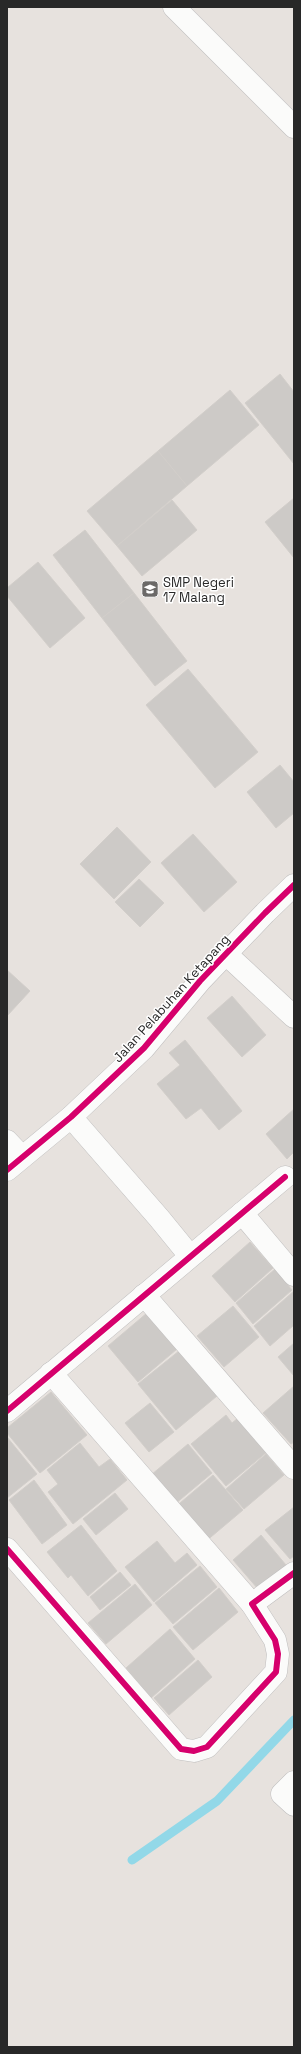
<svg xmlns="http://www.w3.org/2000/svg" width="301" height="2054" font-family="'Space Grotesk',sans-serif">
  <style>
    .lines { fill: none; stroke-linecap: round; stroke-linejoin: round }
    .stream { stroke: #92d8e8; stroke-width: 9 }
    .building { fill: #cdcac7; stroke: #d2ceca }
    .street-casing { stroke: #c0bfbf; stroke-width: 23 }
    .street { stroke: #fbfbfa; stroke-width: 22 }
    .cycleway-casing { stroke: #fff; stroke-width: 8 }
    .cycleway { stroke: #d6006c; stroke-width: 6 }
    .labels { text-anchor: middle; stroke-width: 3; stroke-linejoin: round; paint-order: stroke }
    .poi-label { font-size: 13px; fill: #282828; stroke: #fff; text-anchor: start }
    .street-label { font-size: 13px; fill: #282828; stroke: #fff }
  </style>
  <rect width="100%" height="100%" fill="#e7e2de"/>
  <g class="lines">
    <polyline class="stream" points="132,1860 217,1801 294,1720"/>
  </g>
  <g class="building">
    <polygon points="280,374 294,392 294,464 245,403"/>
    <polygon points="230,390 259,425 187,486 158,451"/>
    <polygon points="158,451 187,486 117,546 87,511"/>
    <polygon points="294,498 294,558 265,522"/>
    <polygon points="172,500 197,530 142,576 117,546"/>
    <polygon points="85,530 134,593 102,618 53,555"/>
    <polygon points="38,562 85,618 50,648 7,596 7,588"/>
    <polygon points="134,593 187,661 155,686 102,618"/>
    <polygon points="188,669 258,752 215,788 146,705"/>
    <polygon points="280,765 294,782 294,813 276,828 247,792"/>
    <polygon points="117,827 151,862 114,899 80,864"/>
    <polygon points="193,834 237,882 204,912 161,863"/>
    <polygon points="139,879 164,903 140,927 115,902"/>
    <polygon points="7,970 30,991 7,1016"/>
    <polygon points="232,996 266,1035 242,1057 207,1018"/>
    <polygon points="185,1040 242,1111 219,1130 201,1108 186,1119 157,1084 180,1065 169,1053"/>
    <polygon points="294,1109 294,1152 287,1159 266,1134"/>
    <polygon points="250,1242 273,1268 235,1302 212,1276"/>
    <polygon points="275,1269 292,1290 253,1324 236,1303"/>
    <polygon points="294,1291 294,1325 270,1346 254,1326"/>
    <polygon points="233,1306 259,1337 224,1367 197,1336"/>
    <polygon points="147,1313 177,1349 138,1382 108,1346"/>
    <polygon points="294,1343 294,1376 278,1357"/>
    <polygon points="179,1351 217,1396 176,1430 138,1384"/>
    <polygon points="294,1386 294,1442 291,1444 263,1413"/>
    <polygon points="51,1392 87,1435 40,1473 7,1433 7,1428"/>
    <polygon points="150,1403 174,1432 149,1452 125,1423"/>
    <polygon points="226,1415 232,1423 238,1418 267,1452 226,1486 191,1444"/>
    <polygon points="7,1437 37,1474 7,1498"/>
    <polygon points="80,1443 99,1467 110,1459 127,1480 73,1524 48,1492 58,1484 47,1470"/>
    <polygon points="188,1444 212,1473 175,1504 151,1475"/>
    <polygon points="266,1454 284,1475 244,1509 226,1489"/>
    <polygon points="213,1475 243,1510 205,1542 173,1509"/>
    <polygon points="34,1480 67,1525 42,1544 9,1500"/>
    <polygon points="115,1493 128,1509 96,1535 83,1519"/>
    <polygon points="294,1507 294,1556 290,1559 265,1530"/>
    <polygon points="81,1525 117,1571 88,1596 71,1575 68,1578 47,1552"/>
    <polygon points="261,1535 286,1565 258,1589 233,1560"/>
    <polygon points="157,1541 175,1563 187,1553 197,1565 154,1602 125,1567"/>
    <polygon points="200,1566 217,1587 173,1624 155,1603"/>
    <polygon points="120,1572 131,1585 100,1610 90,1597"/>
    <polygon points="135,1584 152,1605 106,1644 88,1623"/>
    <polygon points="219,1588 238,1612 193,1650 173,1627"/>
    <polygon points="170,1629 195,1659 151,1698 126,1668"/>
    <polygon points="198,1660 212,1677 169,1715 154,1698"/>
  </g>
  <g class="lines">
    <defs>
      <g id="street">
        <polyline points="174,7 294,127"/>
        <polyline points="226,954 294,1017"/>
        <polyline points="71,1117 159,1218 190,1256"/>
        <polyline points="7,1141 22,1157"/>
        <polyline points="7,1170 71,1117 144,1048 200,981 265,913 294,885"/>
        <polyline points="242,1213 294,1275"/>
        <polyline points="144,1295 294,1468"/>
        <polyline points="51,1373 252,1604"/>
        <polyline points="7,1411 285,1177"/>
        <polyline points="7,1549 181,1749 194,1751 207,1747 276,1672 278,1654 275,1640 252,1604 294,1573"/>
        <polyline points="294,1782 282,1794 294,1805"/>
      </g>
    </defs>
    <use href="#street" class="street-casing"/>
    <use href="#street" class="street"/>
    <defs>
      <g id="cycleway">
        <polyline points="7,1170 71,1117 144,1048 200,981 265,913 294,885"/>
        <polyline points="7,1411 285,1177"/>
        <polyline points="7,1549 181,1749 194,1751 207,1747 276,1672 278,1654 275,1640 252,1604 294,1573"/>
      </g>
    </defs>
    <use href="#cycleway" class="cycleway-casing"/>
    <use href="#cycleway" class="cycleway"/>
  </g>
  <defs>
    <symbol id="school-square" viewBox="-11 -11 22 22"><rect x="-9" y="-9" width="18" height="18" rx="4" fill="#6b6968" stroke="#fff"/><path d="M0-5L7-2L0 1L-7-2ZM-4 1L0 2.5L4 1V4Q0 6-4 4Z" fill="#fff"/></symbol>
  </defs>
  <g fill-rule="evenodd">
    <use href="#school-square" x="140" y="579" width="20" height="20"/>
  </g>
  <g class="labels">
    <g class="poi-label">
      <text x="163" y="587">SMP Negeri<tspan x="163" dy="15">17 Malang</tspan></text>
    </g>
    <g class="street-label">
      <text transform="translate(171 998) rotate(-48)" y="5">Jalan Pelabuhan Ketapang</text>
    </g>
  </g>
  <rect width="301" height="2054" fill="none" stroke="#282828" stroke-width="16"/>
</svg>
